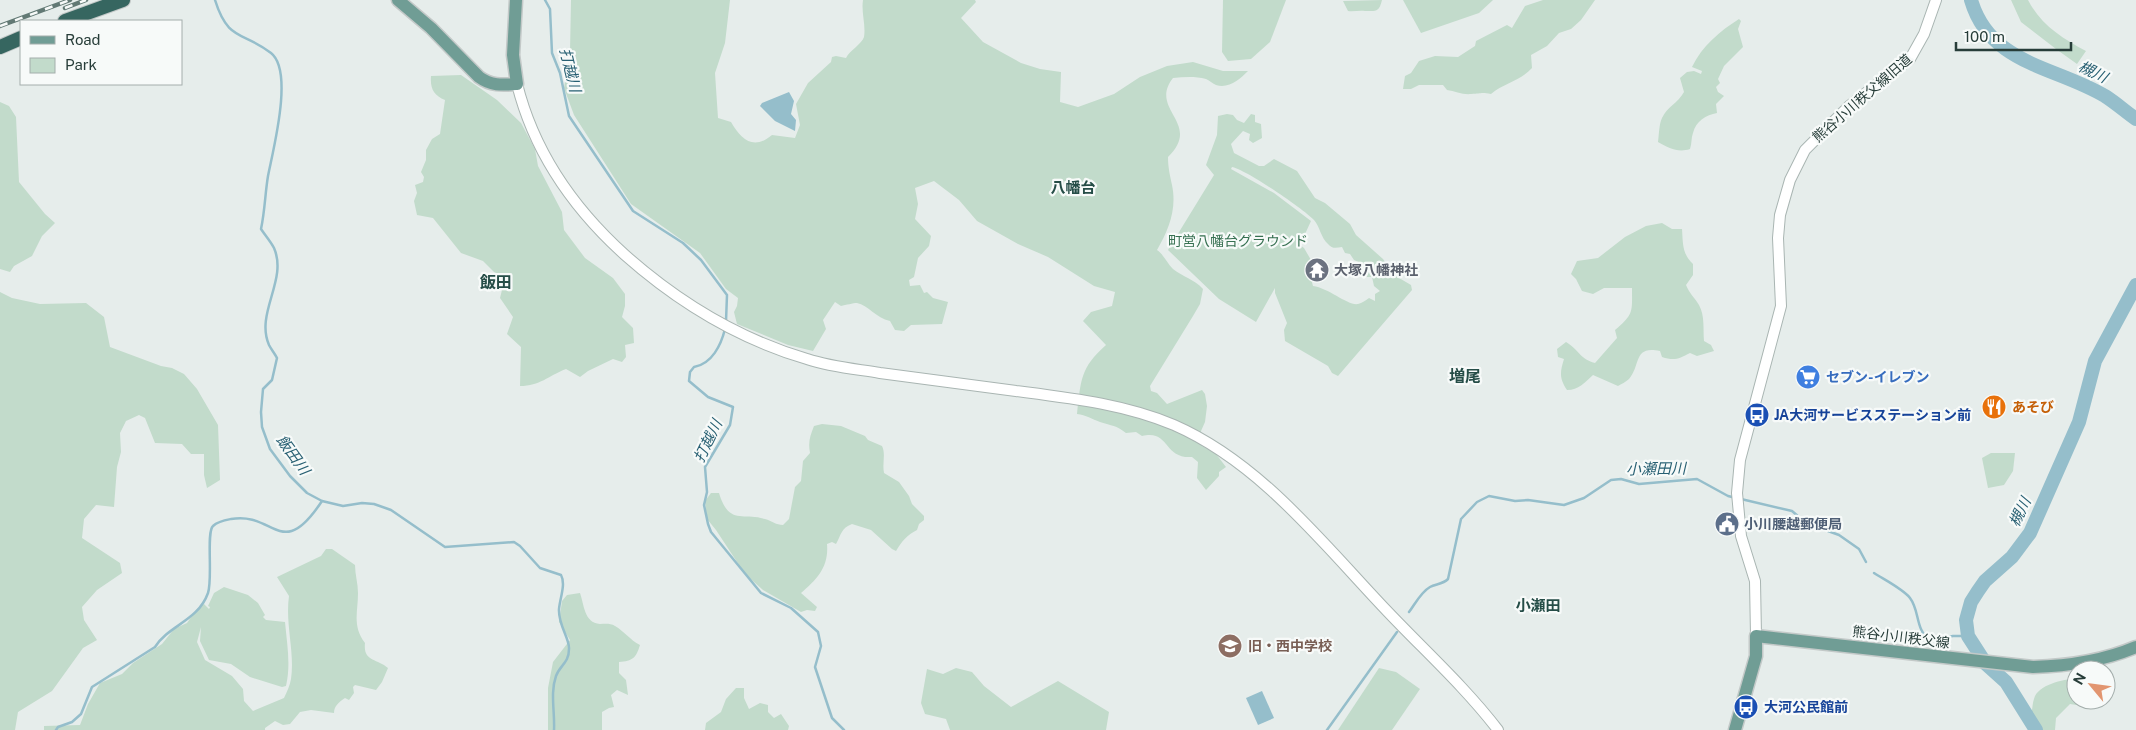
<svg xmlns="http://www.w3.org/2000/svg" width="2136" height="730" font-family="'Public Sans','Noto Sans JP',sans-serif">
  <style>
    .green { fill: #c2dbcb; fill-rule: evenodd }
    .water { fill: #95becb }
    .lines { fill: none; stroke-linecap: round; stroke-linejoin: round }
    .stream { stroke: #95becb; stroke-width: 2.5 }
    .river { stroke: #95becb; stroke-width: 14 }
    .minor-casing { stroke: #a9b5b2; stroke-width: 12 }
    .major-casing { stroke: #c3c9c8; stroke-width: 15 }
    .highway-casing { stroke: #c3c9c8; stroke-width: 16 }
    .minor { stroke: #fff; stroke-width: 10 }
    .major { stroke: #709d95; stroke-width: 12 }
    .highway { stroke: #366660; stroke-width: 14 }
    .rail-casing { stroke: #627974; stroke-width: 4.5 }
    .rail { stroke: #f7faf9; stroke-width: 2.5; stroke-dasharray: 8; stroke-linecap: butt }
    .labels { text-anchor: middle; stroke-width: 4.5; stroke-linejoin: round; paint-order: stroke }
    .street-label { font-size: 14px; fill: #273d39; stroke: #f7faf9 }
    .park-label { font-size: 14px; fill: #367051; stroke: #f7faf9 }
    .worship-label { font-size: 14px; font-weight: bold; fill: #5b616d; stroke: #f7faf9; text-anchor: start }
    .shop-label { font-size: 14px; font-weight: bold; fill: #366cbe; stroke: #f7faf9; text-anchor: start }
    .food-label { font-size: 14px; font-weight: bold; fill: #c56008; stroke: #f7faf9; text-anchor: start }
    .transit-label { font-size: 14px; font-weight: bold; fill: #164399; stroke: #f7faf9; text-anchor: start }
    .service-label { font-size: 14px; font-weight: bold; fill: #4e5e75; stroke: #f7faf9; text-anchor: start }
    .education-label { font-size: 14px; font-weight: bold; fill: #785e54; stroke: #f7faf9; text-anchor: start }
    .water-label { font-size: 15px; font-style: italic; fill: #286073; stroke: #f7faf9 }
    .neighbourhood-label { font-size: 15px; font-weight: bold; fill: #254d47; stroke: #f7faf9 }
    .quarter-label { font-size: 16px; font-weight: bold; fill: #254d47; stroke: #f7faf9 }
  </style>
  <rect width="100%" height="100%" fill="#e6edeb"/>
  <g class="green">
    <path d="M571,0H730L725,43L715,73L718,118L731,122C741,139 753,151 772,135L795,138L800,125L796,104L808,83L831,62L832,57L836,56L846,58C850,50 862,44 864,37C866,25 861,12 863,0H975L976,2L961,18L983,42L1021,63L1040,69L1061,72L1060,102L1078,107L1114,94L1140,77L1167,66L1193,62L1223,71H1248C1240,79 1229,89 1216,85C1213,84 1209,80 1206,79C1195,76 1184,77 1173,78C1148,110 1203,123 1168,157C1168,168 1170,175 1172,185C1177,209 1169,229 1157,250C1164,255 1167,263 1173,269C1183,277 1194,279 1203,289L1200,304L1193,316L1150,386L1151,391L1157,393L1167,404L1202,390L1205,394L1207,406L1205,422L1201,431L1202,446L1216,454L1226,467L1219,472V476L1206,490L1197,478L1198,462L1192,457C1163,459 1170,429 1142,436L1136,432L1126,433C1116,425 1112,426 1100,422C1092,419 1086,415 1077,414C1081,380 1080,368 1106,345L1083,321L1091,312L1112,306L1115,292L1094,286L1048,257L1018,244L977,221L959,200L934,181L915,188L918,204L915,219L931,236L929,246L918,258L914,277L909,280L910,286L920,285L924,293L927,292L933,298L948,302L942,324L911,325L904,331L895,330L890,321C876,318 868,305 857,303C853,303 846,305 841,306L835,302L823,320L826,329L813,351L788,345L737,324L734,312L737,306L738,298L726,289L700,253L631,204L574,115L564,88L570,52Z"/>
    <polygon points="1223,0 1286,0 1270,42 1251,59 1228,61 1222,52"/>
    <path d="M1382,0C1379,13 1375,11 1365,11C1359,10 1354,12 1348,11L1343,1Z"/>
    <polygon points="1403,0 1493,0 1479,13 1421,33"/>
    <path d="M1543,0H1595L1581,20L1571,29L1559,33L1547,46L1531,55L1532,68C1520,81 1504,83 1491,94C1480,92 1481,94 1471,94C1463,95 1455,91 1447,90L1443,85H1419L1411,89H1403L1405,76L1411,73L1419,61L1435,56L1458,57L1475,46L1476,41L1507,25L1512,28L1525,6Z"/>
    <path d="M2011,0H2028C2041,25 2062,38 2086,51L2077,64L2056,49L2021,22Z"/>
    <path d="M1739,19L1741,21L1738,29L1743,47L1724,66L1718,79L1720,83L1716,87L1718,92L1724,96L1716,104L1717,113C1706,115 1696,121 1693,133C1691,138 1692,143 1690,149C1678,153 1669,148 1658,142C1659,135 1659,124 1662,118C1667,107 1678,103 1684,92L1680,78L1687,72L1694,71L1701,74L1702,71L1692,67C1702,46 1720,31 1739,19Z"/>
    <path d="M461,75L497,100L521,123L535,149L538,166L562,212L564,230L585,258L613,278L625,294V306L622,317L633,328L634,343L625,345L626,357L622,362L613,359L588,371L580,377L566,369C548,376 540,386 520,386L521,347L507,334L513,317L500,298L504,282L483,261L461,253L433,218L417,215L414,201L417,193L415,185L423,182L424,177L421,172L426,160V150L432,139L440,134L445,100C434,95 430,89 431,76Z"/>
    <polygon points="0,102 9,106 16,117 19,182 45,214 55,223 42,236 32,256 14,266 10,272 0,269"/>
    <path d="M1227,114L1233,115L1237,120L1244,123L1251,114L1255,115V122L1261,124L1262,138L1253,143L1249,140L1250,134L1243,131L1231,144L1234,153L1259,166H1264L1274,159L1297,171L1315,198L1325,203L1350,224L1356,235L1383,259L1394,275L1411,285L1412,290L1338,376L1332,373L1328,366L1285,341L1284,330L1287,323L1275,293V288L1256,322L1219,299L1168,250L1214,175L1206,165L1217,135L1218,116ZM1232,167C1245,169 1304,209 1314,220C1320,227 1321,238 1328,244C1332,249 1336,248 1342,247L1345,253L1350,254L1354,260L1363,264L1366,277H1372L1374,286L1380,291L1375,294V301L1369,298C1366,300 1362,303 1358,304C1348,306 1329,288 1313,286L1310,275L1306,272L1311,260L1304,248L1300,245L1311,221L1274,193L1231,169Z"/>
    <path d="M1662,223L1672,229H1682C1683,243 1682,254 1693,264V275L1686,285C1689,293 1695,298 1699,305C1705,316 1703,329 1704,341L1711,345L1714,351L1697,356L1690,353C1679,359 1674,361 1662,357L1660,351C1633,345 1641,365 1629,379C1626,382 1621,384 1618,386L1593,375C1584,383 1579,390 1567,390C1559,378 1560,372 1564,359L1558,357L1557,349L1566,342C1579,350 1580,359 1595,363L1617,338L1615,330C1634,314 1632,312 1632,288H1604L1593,294L1582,291L1576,279L1571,274L1577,261L1598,258L1625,237L1646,226Z"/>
    <polygon points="0,292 12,298 40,304 86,303 104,317 110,347 161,366 172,368 184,374 197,389 218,425 220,480 207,488 204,475 204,454 191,454 182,444 155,443 145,418 139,415 126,421 120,433 121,452 117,467 114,507 96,505 84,519 82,538 120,563 122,573 97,590 82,607 84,620 97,640 83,648 52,691 18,712 15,730 0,730"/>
    <path d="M822,424L841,426L865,436L868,440L882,446C886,454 882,463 884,473L899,482L909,496L912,504L924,516V520L919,524L917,530C907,535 902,541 896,551L892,549L871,530L852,524C841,528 841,535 836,544L832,542L827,544C829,567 817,579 801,593L817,607L815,611L807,610L801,612L763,590L745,574L716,530L707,519L705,501L711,493H719C729,526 743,512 765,519C772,521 776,525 783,525L789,519L795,487L801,481L803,461L810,453C808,442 810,436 814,426Z"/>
    <polygon points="1991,453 2015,453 2013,471 2004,485 1988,488 1982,458"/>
    <path d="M326,549H332L355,565C355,574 358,584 358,593C358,612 352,626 365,643C363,662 377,658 388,668L382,682L376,690L355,685L353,687L354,693L349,700L345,698C339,702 334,706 334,713L311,710L300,712L290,724L283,725L275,721L265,728V730H44V726L80,725L88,704L100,683L122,674L133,663L162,644L174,629L187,623L196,610L204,604L209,609L210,607L208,606L214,593L224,587L248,595L258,603L265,615L263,617L266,620L285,622C287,644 291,665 286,686L282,687L250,677L231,664L209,660L200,641L201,627L197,642L205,660L232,676L243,689L244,701L253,711L284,698C287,692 290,685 291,679C295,652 285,624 289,596L277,577L321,556Z"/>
    <path d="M580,593C584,604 584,623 600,624C605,624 610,623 615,626C624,631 630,640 640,645C636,658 633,661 619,662V673L626,680L628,695L617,690L611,695L614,707L609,708L602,712V730H548V688L553,662L570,640L559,622L562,601L567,595Z"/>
    <polygon points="956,668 972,672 984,686 1011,707 1058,681 1109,712 1106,730 950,730 946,719 925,714 921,703 927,669 943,674"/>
    <polygon points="1379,668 1396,672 1420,689 1392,730 1338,730"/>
    <path d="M2076,678V700H2100L2096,708L2070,704L2056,718L2055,730H2039L2031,719C2032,713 2032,705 2034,699C2038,684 2063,680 2076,678Z"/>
    <polygon points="736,688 744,688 744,698 749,709 760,703 768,705 768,712 774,718 781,714 789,726 788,730 705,730 706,723 721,712 726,699"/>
  </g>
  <g class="water">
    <polygon points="789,92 794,101 791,114 796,120 795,131 775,121 760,106 762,103"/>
    <polygon points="1262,691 1274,718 1258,725 1246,698"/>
  </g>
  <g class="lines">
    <g class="stream">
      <path d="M215,0C228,42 243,31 271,53C294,71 273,150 268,176C265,194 265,210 261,229C265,235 271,242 274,248C288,280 255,313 269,345C271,349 275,354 277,358L272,380L263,389L261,412L262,427L270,449L290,476L307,493L322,501L343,506L362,503L374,504L391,510L445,547L514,542L520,546L540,568L561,575C566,584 560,598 559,609C558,625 570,639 569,649C569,663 560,665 556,676C550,693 555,712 554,730"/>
      <polyline points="545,0 550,9 552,53 560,73 569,116 633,211 683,243 701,260 727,295 726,321"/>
      <path d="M725,329C721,345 712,364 694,367L690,372L689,381L708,397L733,407L730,425L705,467L707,492L704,505L708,524L711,532L761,593L791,608L818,632L821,646L815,667L832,718L844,730"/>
      <polyline points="1741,499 1792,511 1806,523 1839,535 1859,549 1866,562"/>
      <path d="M1874,573C1883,579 1903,589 1910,598C1920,611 1915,630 1930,640L1953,636H1968"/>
      <path d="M1409,612C1415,604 1421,592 1430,587C1436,584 1443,584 1448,579L1461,519L1477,502L1489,496L1515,501L1528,500L1564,505L1584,498L1611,480L1621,479L1639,484L1697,479L1728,496L1736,498"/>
      <path d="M56,730L58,727L72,722L81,714L92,687L155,647C169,625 198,621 208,593C213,578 206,532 213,526C218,521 225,520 231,519C275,511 281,563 322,501"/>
      <polyline points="1327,730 1397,632"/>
    </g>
    <g class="river">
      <path d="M1971,0C1990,65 2055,66 2105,96C2116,103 2126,112 2136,119"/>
      <polyline points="2036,730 2006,682 1986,664 1968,636 1966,620 1971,602 1978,591 1985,581 2012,557 2030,533 2079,422 2095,361 2136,285"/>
    </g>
    <defs>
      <g id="minor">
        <path d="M517,84C534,152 574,209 625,255C678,302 739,339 807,359C831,367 856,369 880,373C926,379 971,385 1016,391C1070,398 1124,404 1174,425C1261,463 1324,545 1388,612C1425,651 1465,687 1498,730"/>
        <polyline points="1756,636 1755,581 1741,536 1737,493 1740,460 1781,306 1778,238 1780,215 1790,180 1805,150 1849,106 1910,59 1924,34 1936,0"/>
      </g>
      <g id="major">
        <path d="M398,0L431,28L479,77C491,86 502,85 517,84L513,55L516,0"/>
        <path d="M1735,730L1756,656V636L2033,667C2069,666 2103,661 2136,647"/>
      </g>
      <g id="highway">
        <polyline points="65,21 123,0"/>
        <polyline points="0,47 21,38"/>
      </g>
    </defs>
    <use href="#minor" class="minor-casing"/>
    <use href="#major" class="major-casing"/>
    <use href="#highway" class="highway-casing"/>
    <use href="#minor" class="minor"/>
    <use href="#major" class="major"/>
    <use href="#highway" class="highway"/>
    <defs>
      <g id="rail">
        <polyline points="65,8 86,0"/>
        <polyline points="0,26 70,0"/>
      </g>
    </defs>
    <use href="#rail" class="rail-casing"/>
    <use href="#rail" class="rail"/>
  </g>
  <defs>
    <symbol id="temple-disc" viewBox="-11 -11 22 22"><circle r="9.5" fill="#6b7280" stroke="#f7faf9"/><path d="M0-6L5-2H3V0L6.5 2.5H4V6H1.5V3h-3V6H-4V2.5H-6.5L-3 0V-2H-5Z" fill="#fff"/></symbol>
    <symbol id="supermarket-disc" viewBox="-11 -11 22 22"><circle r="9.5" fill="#3f7fe0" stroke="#f7faf9"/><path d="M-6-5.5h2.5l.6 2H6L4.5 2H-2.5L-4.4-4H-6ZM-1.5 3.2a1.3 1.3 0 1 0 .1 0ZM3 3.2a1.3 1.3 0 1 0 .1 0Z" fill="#fff"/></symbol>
    <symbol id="restaurant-disc" viewBox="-11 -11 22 22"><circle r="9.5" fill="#e8710a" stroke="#f7faf9"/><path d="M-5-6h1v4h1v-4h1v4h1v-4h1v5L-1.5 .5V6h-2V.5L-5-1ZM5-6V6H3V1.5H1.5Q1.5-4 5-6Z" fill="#fff"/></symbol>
    <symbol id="bus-disc" viewBox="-11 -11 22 22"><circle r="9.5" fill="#1a4fb4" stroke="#f7faf9"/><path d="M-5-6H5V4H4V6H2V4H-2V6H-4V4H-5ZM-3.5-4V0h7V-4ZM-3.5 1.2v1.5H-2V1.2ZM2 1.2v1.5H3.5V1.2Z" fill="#fff"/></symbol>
    <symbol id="civic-disc" viewBox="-11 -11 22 22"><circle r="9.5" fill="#5c6f8a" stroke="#f7faf9"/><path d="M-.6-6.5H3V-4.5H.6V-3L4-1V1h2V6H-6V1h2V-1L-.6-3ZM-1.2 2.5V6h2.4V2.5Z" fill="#fff"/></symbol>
    <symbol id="school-disc" viewBox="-11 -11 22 22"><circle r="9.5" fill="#8d6e63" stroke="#f7faf9"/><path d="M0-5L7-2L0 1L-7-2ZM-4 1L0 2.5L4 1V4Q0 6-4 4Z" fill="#fff"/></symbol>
  </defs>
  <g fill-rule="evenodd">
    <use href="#temple-disc" x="1303" y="256" width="28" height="28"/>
    <use href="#supermarket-disc" x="1794" y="363" width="28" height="28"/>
    <use href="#restaurant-disc" x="1980" y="393" width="28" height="28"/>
    <use href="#bus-disc" x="1743" y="401" width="28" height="28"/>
    <use href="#civic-disc" x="1713" y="510" width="28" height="28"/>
    <use href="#school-disc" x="1216" y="632" width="28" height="28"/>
    <use href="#bus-disc" x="1732" y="693" width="28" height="28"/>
  </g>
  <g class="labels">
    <g class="street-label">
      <text transform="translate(1862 98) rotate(-41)" y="5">熊谷小川秩父線旧道</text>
      <text transform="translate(1901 637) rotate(7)" y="5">熊谷小川秩父線</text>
    </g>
    <g class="park-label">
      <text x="1238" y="246">町営八幡台グラウンド</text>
    </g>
    <g class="worship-label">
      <text x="1334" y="275">大塚八幡神社</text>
    </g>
    <g class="shop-label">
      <text x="1826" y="382">セブン-イレブン</text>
    </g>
    <g class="food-label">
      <text x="2012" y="412">あそび</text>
    </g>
    <g class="transit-label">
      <text x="1774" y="420">JA大河サービスステーション前</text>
      <text x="1764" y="712">大河公民館前</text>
    </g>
    <g class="service-label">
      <text x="1744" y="529">小川腰越郵便局</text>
    </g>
    <g class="education-label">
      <text x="1248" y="651">旧・西中学校</text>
    </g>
    <g class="water-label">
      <text transform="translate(570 70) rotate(76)" y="5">打越川</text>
      <text transform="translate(2093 72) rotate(26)" y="5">槻川</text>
      <text transform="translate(708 441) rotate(-64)" y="5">打越川</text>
      <text transform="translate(293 455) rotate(54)" y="5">飯田川</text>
      <text transform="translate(1656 469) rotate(-1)" y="5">小瀬田川</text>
      <text transform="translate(2020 512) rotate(-64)" y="5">槻川</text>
    </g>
    <g class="neighbourhood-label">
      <text x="1073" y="193">八幡台</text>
      <text x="1538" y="611">小瀬田</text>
    </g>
    <g class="quarter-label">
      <text x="496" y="288">飯田</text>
      <text x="1465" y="382">増尾</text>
    </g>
  </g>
  <rect x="20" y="20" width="162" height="65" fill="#f7faf9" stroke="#a4aeac"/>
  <rect x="30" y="36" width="25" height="8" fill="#709d95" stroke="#a4aeac"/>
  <text x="65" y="45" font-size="15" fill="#273d39">Road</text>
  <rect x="30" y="58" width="25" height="15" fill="#c2dbcb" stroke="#a4aeac"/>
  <text x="65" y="70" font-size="15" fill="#273d39">Park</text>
  <g transform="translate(2091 685) rotate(299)"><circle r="24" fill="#f7faf9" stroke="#a4aeac"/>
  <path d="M0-4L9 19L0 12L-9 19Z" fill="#e29570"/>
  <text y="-8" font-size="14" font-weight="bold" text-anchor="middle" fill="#273d39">N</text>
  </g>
  <path d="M1956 42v8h115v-8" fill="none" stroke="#273d39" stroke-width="2.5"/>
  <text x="1964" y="42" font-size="15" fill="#273d39" stroke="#f7faf9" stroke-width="4" paint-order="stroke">100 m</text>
</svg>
